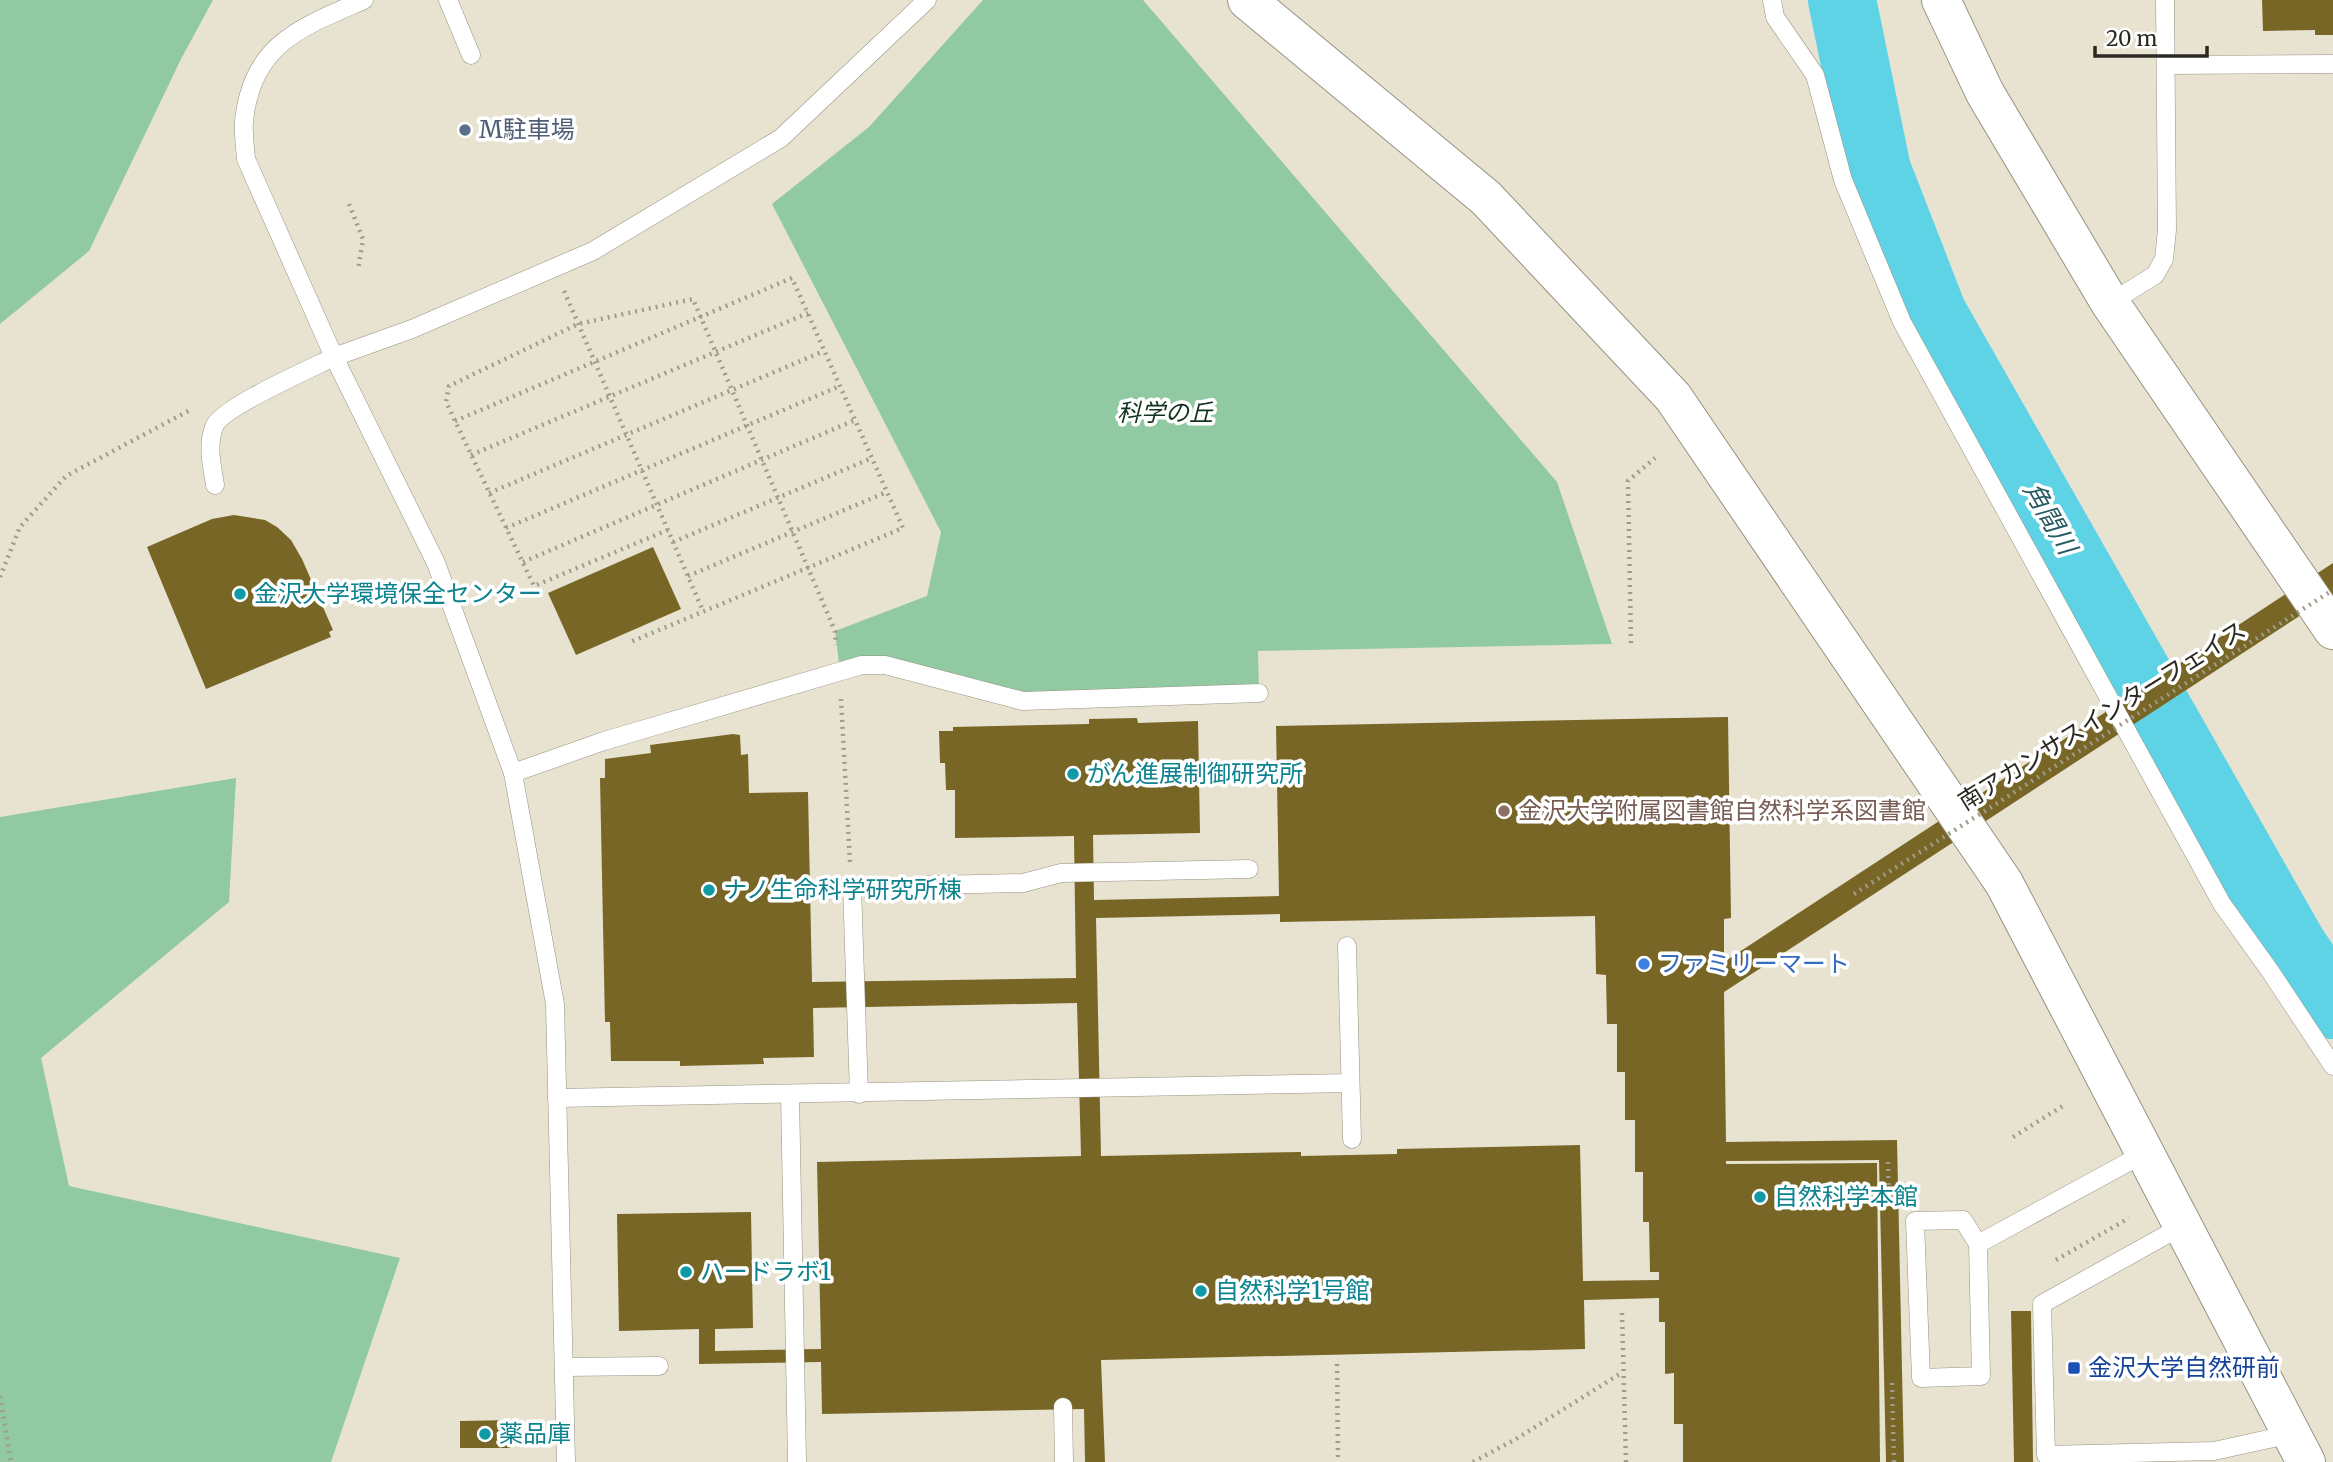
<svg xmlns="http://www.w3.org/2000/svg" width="2333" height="1462" font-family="Merriweather,'Noto Sans JP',serif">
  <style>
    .green { fill: #90c9a2 }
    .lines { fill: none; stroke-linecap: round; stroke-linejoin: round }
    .river { stroke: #5fd3e6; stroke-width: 68 }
    .building { fill: #776626; fill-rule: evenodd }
    .service-casing { stroke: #969281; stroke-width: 19 }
    .tertiary-casing { stroke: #969281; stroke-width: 40 }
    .path { stroke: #9f9c8e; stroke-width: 4.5; stroke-dasharray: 2 5; stroke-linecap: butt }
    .service { stroke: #fff; stroke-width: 18 }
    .tertiary { stroke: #fff; stroke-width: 38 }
    .path-bridge { stroke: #9f9c8e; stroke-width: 4.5; stroke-dasharray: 2 5; stroke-linecap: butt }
    .service-dot { fill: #5c6f8a; stroke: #fff; stroke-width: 2.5 }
    .culture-dot { fill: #0f9aa8; stroke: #fff; stroke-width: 2.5 }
    .education-dot { fill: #8d6e63; stroke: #fff; stroke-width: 2.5 }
    .shop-dot { fill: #3f7fe0; stroke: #fff; stroke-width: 2.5 }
    .transit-dot { fill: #1a4fb4; stroke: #fff; stroke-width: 2.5 }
    .labels { text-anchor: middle; stroke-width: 7; stroke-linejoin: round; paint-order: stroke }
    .service-label { font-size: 24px; fill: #4e5e75; stroke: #fff; text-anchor: start }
    .park-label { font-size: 24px; font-style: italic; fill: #10321e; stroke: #fff }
    .culture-label { font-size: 24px; fill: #0d838f; stroke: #fff; text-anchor: start }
    .street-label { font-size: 24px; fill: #2a2922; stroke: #fff }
    .education-label { font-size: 24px; fill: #785e54; stroke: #fff; text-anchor: start }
    .shop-label { font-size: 24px; fill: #366cbe; stroke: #fff; text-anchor: start }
    .transit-label { font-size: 24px; fill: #164399; stroke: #fff; text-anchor: start }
    .water-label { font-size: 26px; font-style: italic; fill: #285a62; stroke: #fff }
  </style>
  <rect width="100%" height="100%" fill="#e8e3d1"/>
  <g class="green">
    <polygon points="0,0 213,0 181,59 89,251 0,324"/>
    <polygon points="983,0 1143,0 1557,482 1612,644 1258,651 1259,693 1023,701 910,671 840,671 835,631 927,596 941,532 772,204 869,127"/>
    <polygon points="236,778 229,902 41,1058 69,1186 400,1258 331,1462 0,1462 0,817"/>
  </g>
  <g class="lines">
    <polyline class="river" points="1842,0 1877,170 1933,314 2294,948 2333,1005"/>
  </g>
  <g class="building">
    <polygon points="2262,0 2333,0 2333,35 2315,35 2315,30 2263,31"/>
    <polygon points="234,515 265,520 277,527 291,540 302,559 333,630 329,632 331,637 206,689 147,547 212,519"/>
    <polygon points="653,547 681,609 576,655 548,593"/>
    <path d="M2333,563V594L1724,992L1726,1142L1897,1140L1904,1462H1886L1879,1160L1726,1161V1164L1877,1163L1880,1462H1683V1424H1674V1373L1665,1374V1322H1659V1298L1584,1300L1585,1349L1101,1360L1105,1462H1085L1084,1409L822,1414L821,1362L699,1364V1329L619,1331L617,1214L751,1212L753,1328L715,1329V1351L821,1349L817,1162L1081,1156L1077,1003L813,1008L814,1057L763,1058L764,1064L680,1066V1061H611L610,1022H605L600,778H605V759L651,753L650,745L733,734L740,735L741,755L748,754L749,793L808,792L812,982L1076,978L1074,836L955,838V790H946L945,763H940L939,731H953V727L1089,724V719L1137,718L1138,723L1198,721L1200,833L1093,835L1094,900L1279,896L1276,726L1728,717L1731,918L1724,919V962ZM1280,914V922L1595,916L1596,974L1606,975L1607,1024H1617V1072H1625V1120H1635V1172H1643V1222H1649L1650,1272H1659V1280L1583,1281L1580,1145L1397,1149V1154L1301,1156V1152L1101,1156L1096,918Z"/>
    <polygon points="2011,1311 2031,1311 2033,1462 2014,1462"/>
    <polygon points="510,1420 511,1448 460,1448 460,1421"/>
  </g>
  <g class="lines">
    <defs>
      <g id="service">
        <polyline points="448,0 471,55"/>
        <polyline points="1772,0 1775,17 1815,75 1843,180 1902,322 2222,904 2270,971 2333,1066"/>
        <polyline points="2166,65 2333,64"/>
        <polyline points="2110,303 2155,275 2164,259 2167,230 2165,0"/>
        <path d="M215,485C212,466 207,446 214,427C220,408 312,368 334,357L246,159C245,146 243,133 244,121C252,43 302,27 364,0"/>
        <polyline points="513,773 604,741 862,665 885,665 1023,701 1259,693"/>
        <polyline points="1347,946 1352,1139"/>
        <polyline points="859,1094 852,887 1023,883 1061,873 1249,869"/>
        <polyline points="790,1095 797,1462"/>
        <polyline points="557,1098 1350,1083"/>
        <polyline points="2184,1225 2042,1304 2046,1455 2214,1451 2291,1434"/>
        <polyline points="1978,1244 1963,1220 1915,1221 1921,1378 1981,1376 1978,1244 2145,1153"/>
        <polyline points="564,1367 659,1366"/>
        <polyline points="1063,1407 1064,1462"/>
        <polyline points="566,1462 555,1004 513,773 436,563 334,357 412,329 593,251 781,138 927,0"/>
      </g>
      <g id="tertiary">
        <polyline points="1247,0 1486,198 1673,397 2004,883 2306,1462"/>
        <polyline points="1941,0 1985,93 2110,303 2333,630"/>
      </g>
    </defs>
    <use href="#service" class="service-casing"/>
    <use href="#tertiary" class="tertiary-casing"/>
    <g class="path">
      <polyline points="349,204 363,239 358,270"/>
      <polyline points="564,291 703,611"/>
      <polyline points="455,421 792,278 903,528 628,643"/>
      <polyline points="471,455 808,313"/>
      <polyline points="489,493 824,351"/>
      <polyline points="506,528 840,386"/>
      <polyline points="668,530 534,586 446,402 449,386 578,324 693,299 835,631 836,645"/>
      <polyline points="673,542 872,458"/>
      <polyline points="523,562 855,420"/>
      <polyline points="688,576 887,492"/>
      <polyline points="0,577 20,527 66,476 192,409"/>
      <polyline points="1631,643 1628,481 1655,458"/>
      <polyline points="841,699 850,862"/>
      <polyline points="2013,1137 2066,1104"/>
      <polyline points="1888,1162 1889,1210"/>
      <polyline points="2056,1260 2129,1218"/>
      <polyline points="1622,1313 1626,1462"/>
      <polyline points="1337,1364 1338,1462"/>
      <polyline points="1892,1383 1894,1462"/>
      <polyline points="0,1396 11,1462"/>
      <polyline points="1473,1462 1516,1439 1623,1372"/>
    </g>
    <use href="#service" class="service"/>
    <use href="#tertiary" class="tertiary"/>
    <polyline class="path-bridge" points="1854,894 2333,590"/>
  </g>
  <circle class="service-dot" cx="465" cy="130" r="7"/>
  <g class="culture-dot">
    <circle cx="240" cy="594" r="7"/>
    <circle cx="1073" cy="774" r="7"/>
    <circle cx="709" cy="890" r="7"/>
    <circle cx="1760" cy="1197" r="7"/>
    <circle cx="686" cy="1272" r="7"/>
    <circle cx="1201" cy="1291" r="7"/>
    <circle cx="485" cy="1434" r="7"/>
  </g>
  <circle class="education-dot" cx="1504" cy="811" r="7"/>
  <circle class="shop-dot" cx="1644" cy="964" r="7"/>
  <rect class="transit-dot" x="2067" y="1361" width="14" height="14" rx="3.5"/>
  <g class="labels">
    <g class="service-label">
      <text x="479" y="138">M駐車場</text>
    </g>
    <g class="park-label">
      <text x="1165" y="421">科学の丘</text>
    </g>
    <g class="culture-label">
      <text x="254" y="602">金沢大学環境保全センター</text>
      <text x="1087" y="782">がん進展制御研究所</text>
      <text x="723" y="898">ナノ生命科学研究所棟</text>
      <text x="1774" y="1205">自然科学本館</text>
      <text x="700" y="1280">ハードラボ1</text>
      <text x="1215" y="1299">自然科学1号館</text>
      <text x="499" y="1442">薬品庫</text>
    </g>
    <g class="street-label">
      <text transform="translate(2102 716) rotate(-32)" y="8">南アカンサスインターフェイス</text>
    </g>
    <g class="education-label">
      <text x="1518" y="819">金沢大学附属図書館自然科学系図書館</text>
    </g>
    <g class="shop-label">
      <text x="1658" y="972">ファミリーマート</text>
    </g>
    <g class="transit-label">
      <text x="2088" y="1376">金沢大学自然研前</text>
    </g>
    <g class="water-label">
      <text transform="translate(2050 518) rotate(60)" y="9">角間川</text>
    </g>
  </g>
  <path d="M2095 46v10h112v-10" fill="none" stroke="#2a2922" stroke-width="3.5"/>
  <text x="2106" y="46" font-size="21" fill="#2a2922" stroke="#ffffff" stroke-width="5" paint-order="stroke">20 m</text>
</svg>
